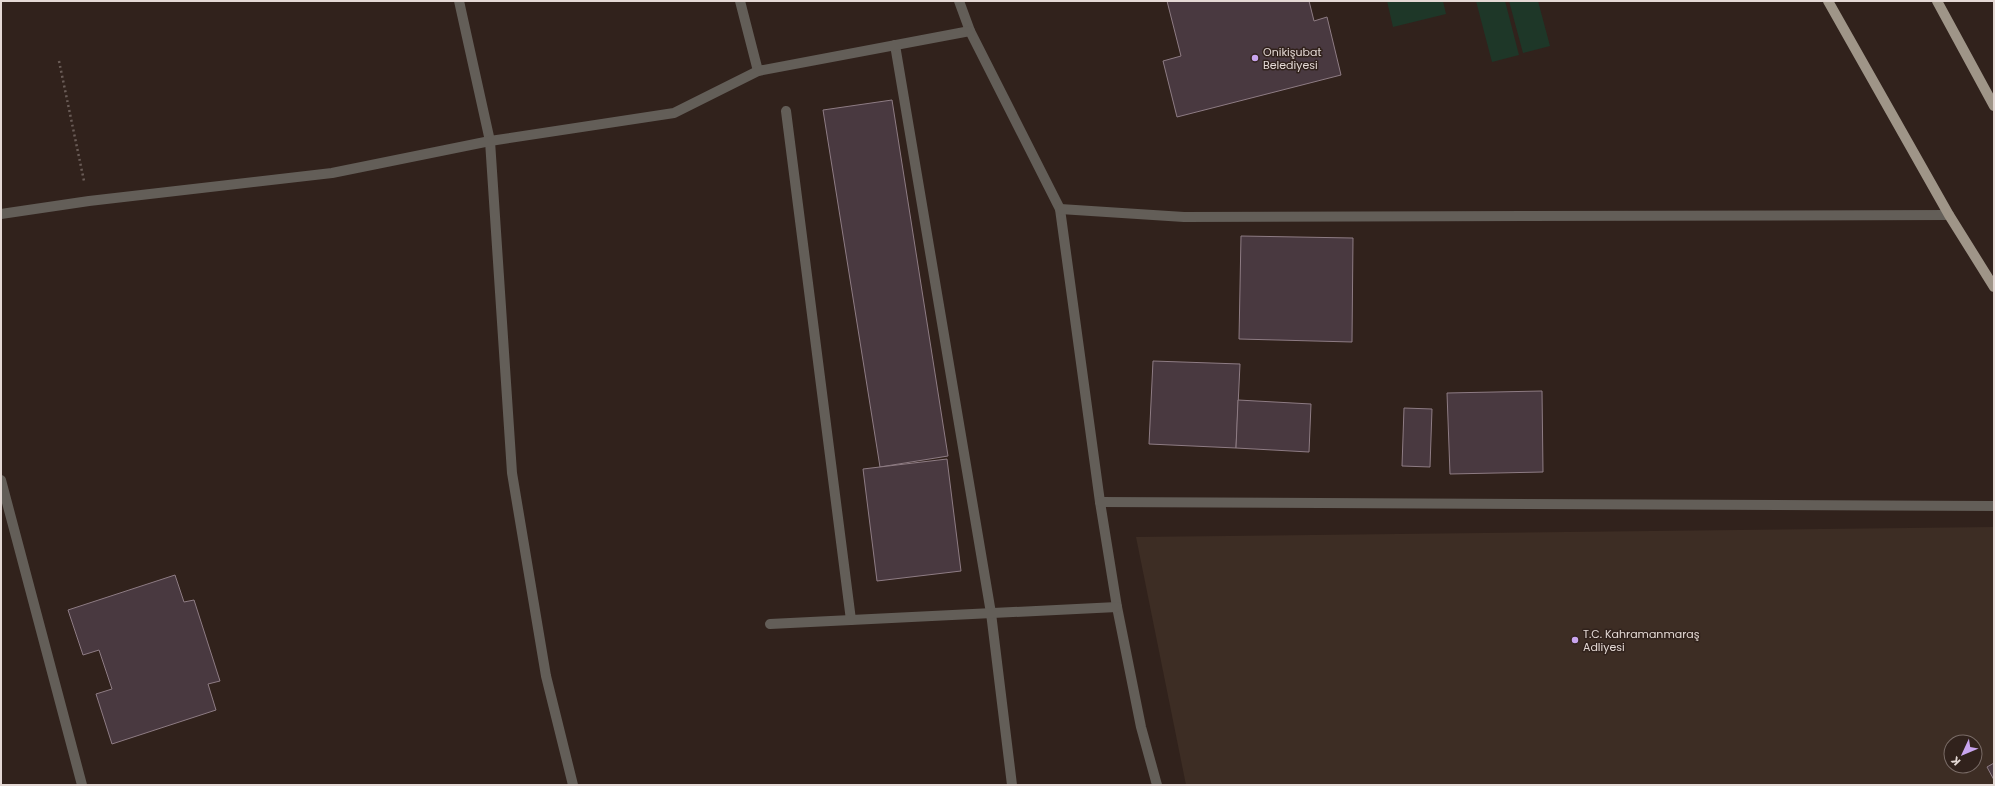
<svg xmlns="http://www.w3.org/2000/svg" width="1995" height="786" font-family="Poppins,sans-serif">
  <style>
    .commercial { fill: #3d2d24; fill-rule: evenodd }
    .green { fill: #1e3728 }
    .building { fill: #493940; stroke: #8e7c84 }
    .lines { fill: none; stroke-linecap: round; stroke-linejoin: round }
    .path { stroke: #6a5c57; stroke-width: 2.5; stroke-dasharray: 2 3; stroke-linecap: butt }
    .lane { stroke: #635e58; stroke-width: 10 }
    .street { stroke: #635e58; stroke-width: 10 }
    .primary { stroke: #9f9588; stroke-width: 10 }
    .poi-dot { fill: #c9a5ee; stroke: #31221c; stroke-width: 1.5 }
    .labels { text-anchor: middle; stroke-width: 3; stroke-linejoin: round; paint-order: stroke }
    .poi-label { font-size: 11px; fill: #e4d9d5; stroke: #31221c; text-anchor: start }
  </style>
  <rect width="100%" height="100%" fill="#31221c"/>
  <path class="commercial" d="M1994,527V785H1186L1136,537ZM1951,742H1975V766H1951Z"/>
  <g class="green">
    <polygon points="1387,1 1443,1 1446,14 1393,27"/>
    <polygon points="1476,1 1505,1 1519,55 1492,62"/>
    <polygon points="1509,1 1538,1 1550,46 1523,53"/>
  </g>
  <g class="building">
    <polygon points="1167,1 1309,1 1314,21 1327,17 1341,75 1177,117 1163,61 1181,56"/>
    <polygon points="892,100 948,456 880,467 823,110"/>
    <polygon points="1241,236 1353,238 1352,342 1239,339"/>
    <polygon points="1153,361 1240,364 1236,448 1149,444"/>
    <polygon points="1542,391 1543,472 1450,474 1447,393"/>
    <polygon points="1238,400 1311,404 1309,452 1236,448"/>
    <polygon points="1404,408 1432,409 1430,467 1402,466"/>
    <polygon points="947,459 961,571 877,581 863,469"/>
    <polygon points="175,575 184,602 194,600 220,681 208,684 216,710 112,744 96,694 112,689 99,650 83,655 68,610"/>
    <polygon points="1994,763 1994,780 1987,767"/>
  </g>
  <g class="lines">
    <polyline class="path" points="59,61 84,181"/>
    <polyline class="lane" points="786,111 851,620"/>
    <g class="street">
      <polyline points="459,1 490,141 512,473 546,676 573,785"/>
      <polyline points="740,1 758,71"/>
      <polyline points="959,1 970,31 1060,209 1100,502 1117,607 1141,727 1157,785"/>
      <polyline points="895,45 991,613 1012,785"/>
      <polyline points="1060,209 1184,217 1949,215"/>
      <polyline points="1,214 89,201 332,173 490,141 674,113 758,71 970,31"/>
      <polyline points="1,480 82,785"/>
      <polyline points="1100,502 1994,506"/>
      <polyline points="770,624 1117,607"/>
    </g>
    <g class="primary">
      <polyline points="1828,1 1949,215 1994,287"/>
      <polyline points="1937,1 1994,106"/>
    </g>
  </g>
  <g class="poi-dot">
    <circle cx="1255" cy="58" r="4"/>
    <circle cx="1575" cy="640" r="4"/>
  </g>
  <g class="labels">
    <g class="poi-label">
      <text x="1263" y="56">Onikişubat<tspan x="1263" dy="13">Belediyesi</tspan></text>
      <text x="1583" y="638">T.C. Kahramanmaraş<tspan x="1583" dy="13">Adliyesi</tspan></text>
    </g>
  </g>
  <rect width="1995" height="786" fill="none" stroke="#e4d9d5" stroke-width="4"/>
  <g transform="translate(1963 754) rotate(226)"><circle r="19" fill="#31221c" stroke="#796b66"/>
  <path d="M0-3L7 15L0 10L-7 15Z" fill="#c9a5ee"/>
  <text y="-6" font-size="11" font-weight="bold" text-anchor="middle" fill="#e4d9d5">K</text>
  </g>
</svg>
